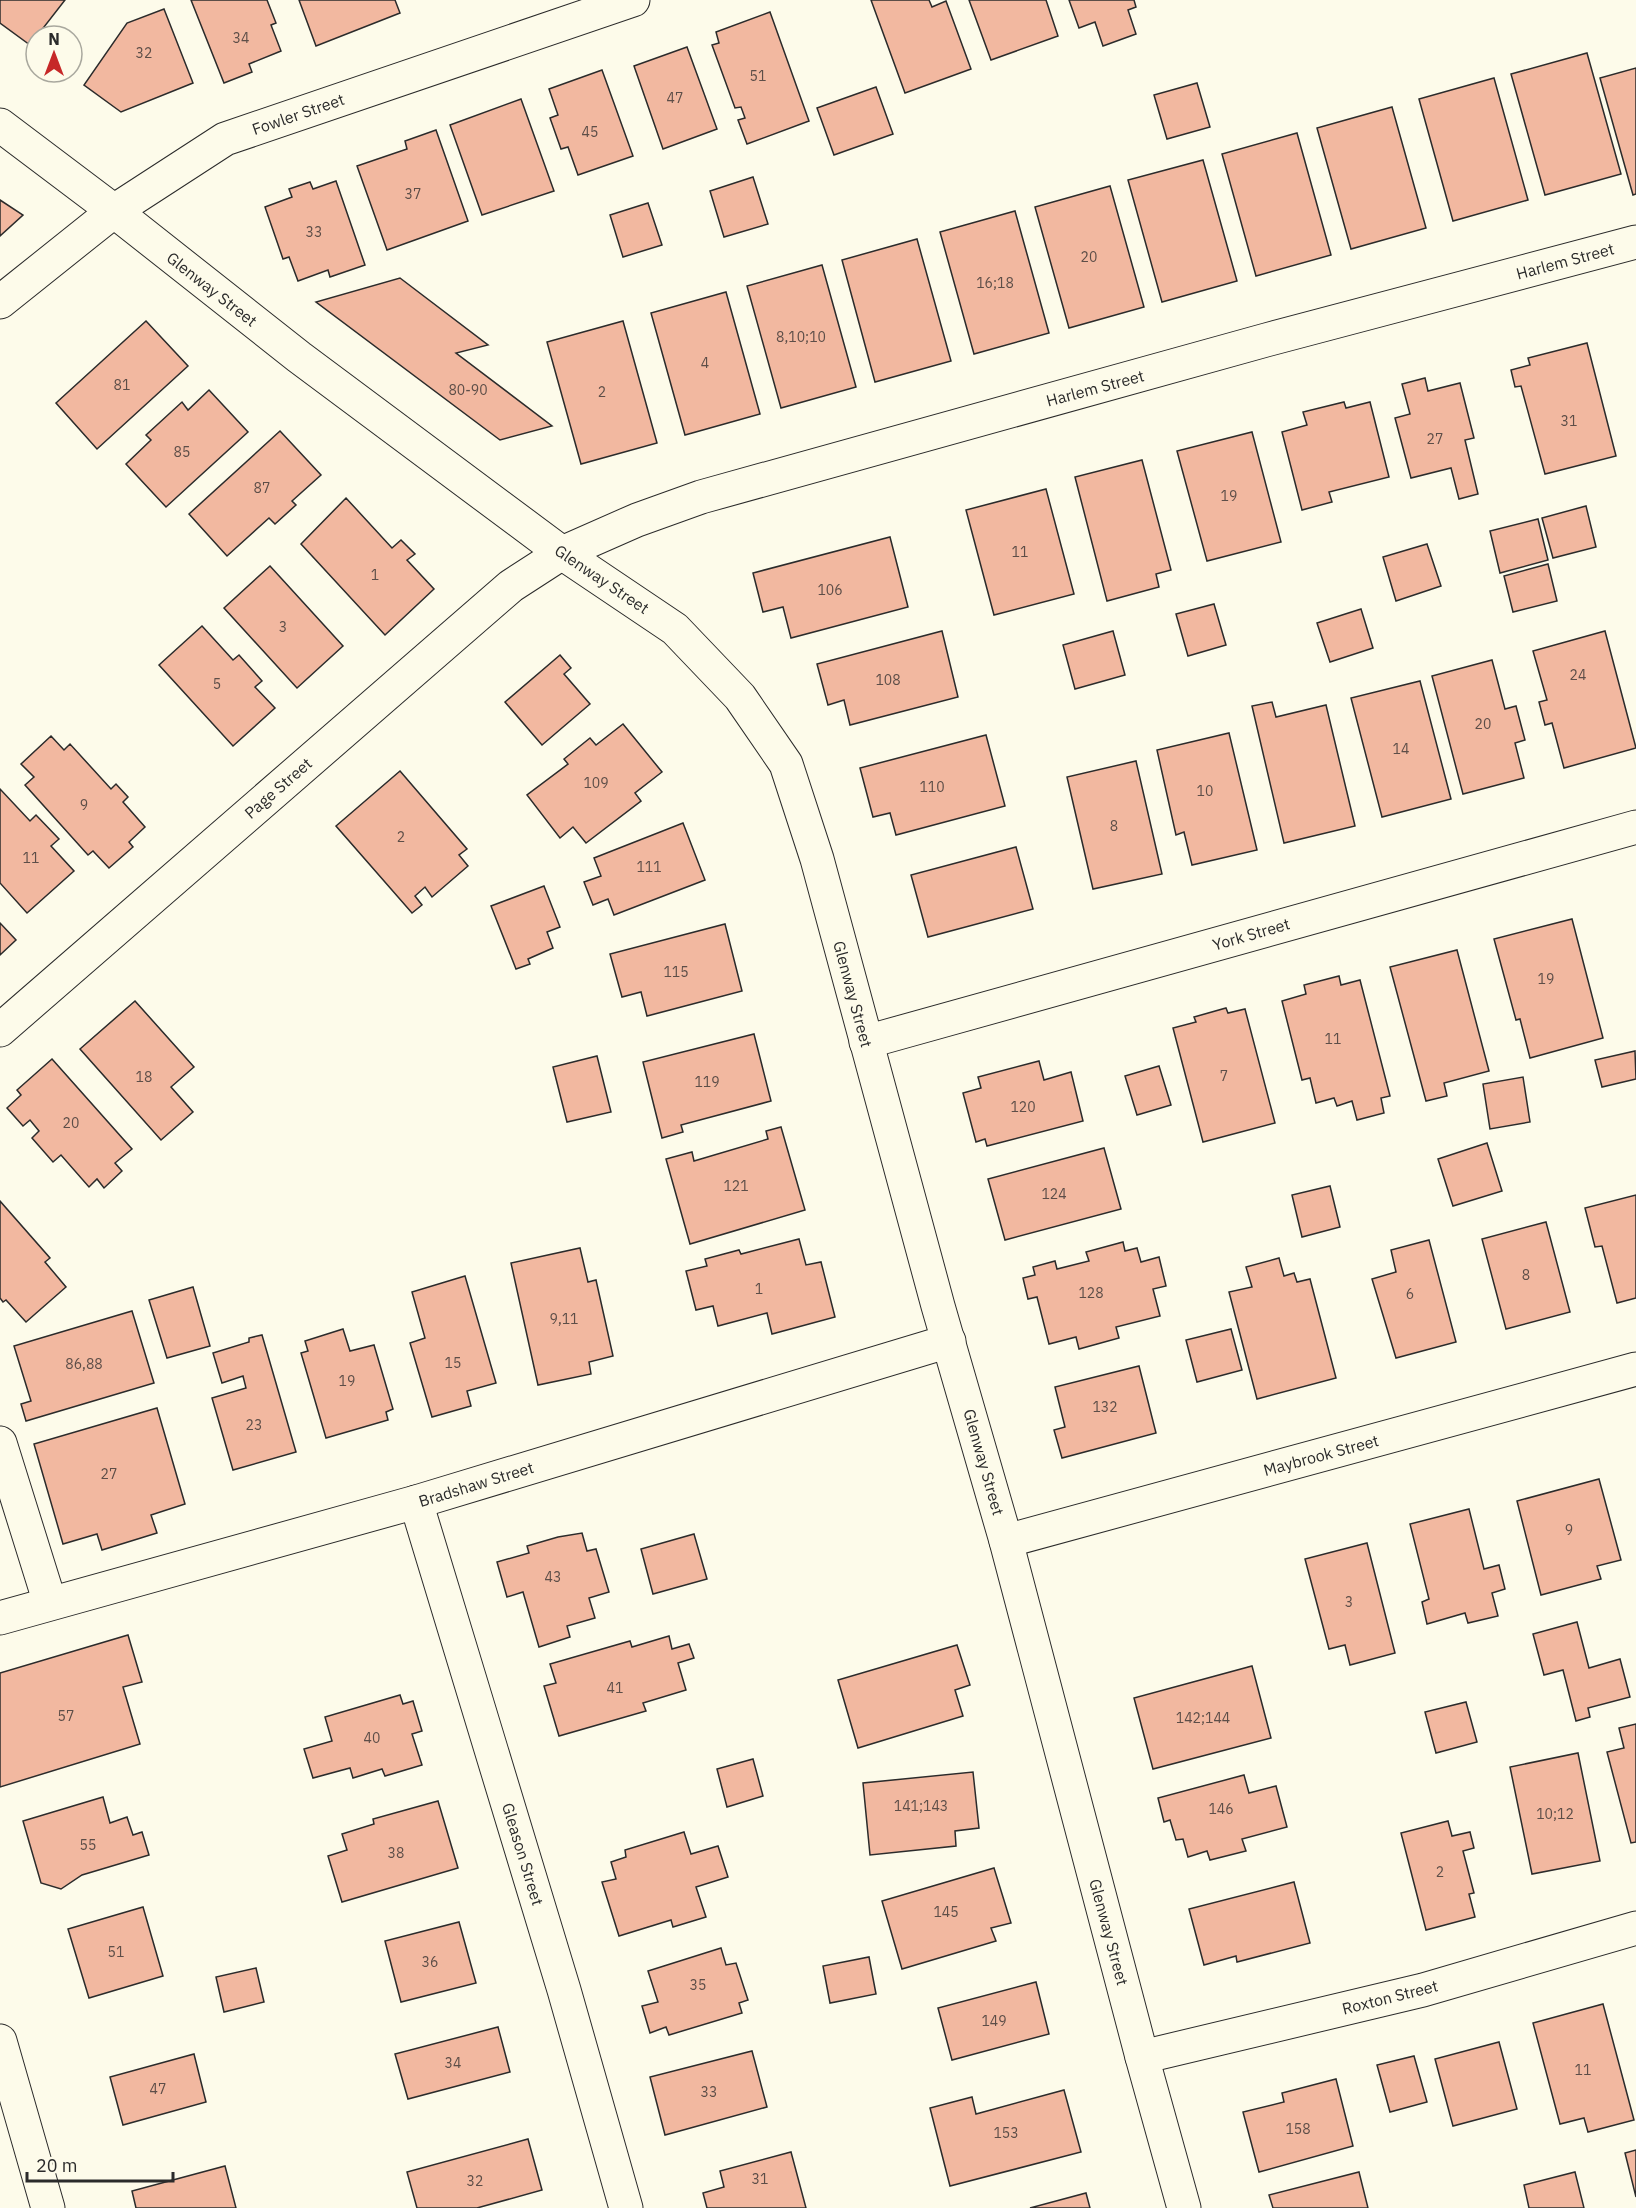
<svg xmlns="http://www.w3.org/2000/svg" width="1636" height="2208" font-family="'IBM Plex Sans',sans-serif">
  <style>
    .building { fill: #f2b8a0; stroke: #2b2b2b; stroke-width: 1.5 }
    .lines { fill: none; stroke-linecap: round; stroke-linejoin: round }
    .minor-casing { stroke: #2b2b2b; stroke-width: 35 }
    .tertiary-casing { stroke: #2b2b2b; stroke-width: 35 }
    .minor { stroke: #fdfbea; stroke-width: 33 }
    .tertiary { stroke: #fdfbea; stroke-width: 33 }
    .labels { text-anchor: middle; stroke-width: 4.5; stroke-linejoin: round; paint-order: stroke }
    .number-label { font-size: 14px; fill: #5d4e48 }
    .street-label { font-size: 16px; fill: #2b2b2b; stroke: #fdfbea }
  </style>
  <rect width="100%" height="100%" fill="#fdfbea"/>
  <g class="building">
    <polygon points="0,0 65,0 30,45 0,23"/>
    <polygon points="191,0 267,0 276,23 271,25 281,51 249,64 252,72 224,83"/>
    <polygon points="299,0 395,0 400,13 316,46"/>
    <polygon points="871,0 929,0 932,7 946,1 971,69 905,93"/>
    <polygon points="969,0 1046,0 1058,36 991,60"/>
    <polygon points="1069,0 1134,0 1136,7 1128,10 1136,34 1103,46 1095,22 1079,28"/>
    <polygon points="164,9 193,83 121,112 84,85 127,23"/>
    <polygon points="770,12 809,121 747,144 738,120 745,118 741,107 735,108 712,45 719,43 716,32"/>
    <polygon points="687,47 717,129 663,149 634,66"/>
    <polygon points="1587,53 1621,174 1545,195 1511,74"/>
    <polygon points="1636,68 1636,194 1633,195 1600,78"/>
    <polygon points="602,70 633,156 578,175 568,147 561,149 550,118 558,115 549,89"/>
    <polygon points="1494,78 1528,200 1453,221 1419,99"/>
    <polygon points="1197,83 1210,127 1167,139 1154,95"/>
    <polygon points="876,87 893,134 834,155 817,108"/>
    <polygon points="521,99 554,191 482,215 450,125"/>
    <polygon points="1392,107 1426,228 1351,249 1317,128"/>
    <polygon points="436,130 468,221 387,250 357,166 407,149 405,141"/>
    <polygon points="1297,133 1331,255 1256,276 1222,154"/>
    <polygon points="1203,160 1237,281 1162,302 1128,180"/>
    <polygon points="753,177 768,224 724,237 710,191"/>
    <polygon points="336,181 365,265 330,277 328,270 298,281 289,257 283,259 265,207 292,197 289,189 310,182 313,189"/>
    <polygon points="1110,186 1144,307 1069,328 1035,207"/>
    <polygon points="0,200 23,215 0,236"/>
    <polygon points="648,203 662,245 623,257 610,215"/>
    <polygon points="1015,211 1049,333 974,354 940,232"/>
    <polygon points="917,239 951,361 875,382 842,260"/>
    <polygon points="822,265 856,387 781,408 747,286"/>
    <polygon points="400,278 488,345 456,353 552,426 500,440 316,302"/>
    <polygon points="726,292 760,414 685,435 651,313"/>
    <polygon points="146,321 188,366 97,449 56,403"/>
    <polygon points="623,321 657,443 581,464 547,342"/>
    <polygon points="1587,343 1616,456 1545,474 1521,386 1515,387 1511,370 1530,365 1528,358"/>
    <polygon points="1425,378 1428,391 1460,383 1474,438 1465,440 1478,494 1459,499 1451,468 1411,478 1395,418 1410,414 1402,384"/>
    <polygon points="209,390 248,432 166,507 126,464 151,440 146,435 182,402 188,410"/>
    <polygon points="1344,402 1346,408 1370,402 1389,477 1329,492 1332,502 1302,510 1282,432 1307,425 1303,412"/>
    <polygon points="280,431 321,475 292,501 296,505 275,524 269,518 227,556 189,514"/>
    <polygon points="1252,432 1281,542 1207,561 1177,451"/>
    <polygon points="1142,460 1171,570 1156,574 1159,587 1107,601 1075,477"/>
    <polygon points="1046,489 1074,594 994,615 966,510"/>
    <polygon points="346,498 392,548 401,540 415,554 407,560 434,589 385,635 301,544"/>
    <polygon points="1586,506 1596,547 1553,558 1542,518"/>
    <polygon points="1538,519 1548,560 1500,573 1490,531"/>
    <polygon points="890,537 908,607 791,638 783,607 763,612 753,573"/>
    <polygon points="1427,544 1441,586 1396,601 1383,557"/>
    <polygon points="1548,564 1557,601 1513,612 1504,576"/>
    <polygon points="270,566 343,646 297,688 224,608"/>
    <polygon points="1214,604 1226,645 1188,656 1176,614"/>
    <polygon points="1361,609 1373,648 1330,662 1317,623"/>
    <polygon points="202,626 233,660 239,655 262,681 255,687 275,708 233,746 159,665"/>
    <polygon points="942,631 958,697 850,725 844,700 828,705 817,664"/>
    <polygon points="1113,631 1125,675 1075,689 1063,645"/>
    <polygon points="1605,631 1636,748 1564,768 1552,723 1545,725 1539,702 1547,700 1533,651"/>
    <polygon points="560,655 571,668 564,674 590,704 542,745 505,702"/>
    <polygon points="1492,660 1505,709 1516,706 1525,740 1515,743 1524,778 1463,794 1432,676"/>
    <polygon points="1420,681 1451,799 1382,817 1351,698"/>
    <polygon points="1272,702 1276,717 1326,705 1355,826 1284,843 1252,706"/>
    <polygon points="623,724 662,772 635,793 641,801 586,843 573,827 560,838 527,795 568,764 564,759 590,738 596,745"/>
    <polygon points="1229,733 1257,850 1192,865 1184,832 1176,835 1157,750"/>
    <polygon points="986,735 1005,806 896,835 890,813 873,817 860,768"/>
    <polygon points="51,736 64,750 70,744 111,789 116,784 128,797 123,802 145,827 129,842 133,847 109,868 93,851 88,855 25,785 34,777 21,764"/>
    <polygon points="1136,761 1162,874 1093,889 1067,777"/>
    <polygon points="400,771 467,849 459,855 468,866 432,897 425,887 415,896 422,905 412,913 336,826"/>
    <polygon points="0,789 30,821 36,815 59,839 51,846 74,871 27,913 0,883"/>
    <polygon points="683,823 705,880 614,915 608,899 593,905 584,882 601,876 594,858"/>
    <polygon points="1016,847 1033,909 928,937 911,875"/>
    <polygon points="544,886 560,927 547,932 553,948 528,959 530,964 516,969 491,906"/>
    <polygon points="1572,919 1603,1038 1530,1058 1520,1019 1516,1020 1494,939"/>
    <polygon points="0,923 16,940 0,955"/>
    <polygon points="725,924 742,991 647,1016 641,992 622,997 610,954"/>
    <polygon points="1457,950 1489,1071 1444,1083 1447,1096 1426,1101 1390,967"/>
    <polygon points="1339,976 1341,985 1360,980 1390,1096 1381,1098 1384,1113 1357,1120 1352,1101 1337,1106 1334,1098 1316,1103 1310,1078 1302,1080 1282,1001 1306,994 1304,985"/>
    <polygon points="135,1001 194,1067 171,1087 193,1112 161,1140 80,1049"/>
    <polygon points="1226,1008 1228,1013 1245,1009 1275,1123 1203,1142 1173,1028 1196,1022 1194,1017"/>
    <polygon points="754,1034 771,1101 681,1125 683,1132 662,1138 643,1062"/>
    <polygon points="1635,1051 1636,1079 1602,1087 1595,1060"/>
    <polygon points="597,1056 611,1112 567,1122 553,1067"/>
    <polygon points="52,1059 132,1149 115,1163 122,1171 104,1188 97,1179 89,1187 61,1155 53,1162 32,1138 39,1131 30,1120 23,1126 7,1108 21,1095 17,1090"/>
    <polygon points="1039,1061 1044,1080 1071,1072 1083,1121 987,1146 985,1139 976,1142 963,1093 981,1088 978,1077"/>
    <polygon points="1159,1066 1171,1105 1137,1115 1125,1076"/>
    <polygon points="1523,1077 1530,1122 1490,1129 1483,1084"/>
    <polygon points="781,1127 805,1210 690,1244 666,1159 692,1152 694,1161 768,1139 766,1131"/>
    <polygon points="1487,1143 1502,1191 1453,1206 1438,1159"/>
    <polygon points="1104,1148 1121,1209 1005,1240 988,1179"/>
    <polygon points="1330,1186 1340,1227 1302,1237 1292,1195"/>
    <polygon points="1636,1195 1636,1298 1617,1303 1602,1246 1595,1247 1585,1208"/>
    <polygon points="0,1201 50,1258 45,1262 66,1287 26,1322 6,1300 3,1302 0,1298"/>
    <polygon points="1546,1222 1570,1312 1506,1329 1482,1239"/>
    <polygon points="799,1239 806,1265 821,1262 835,1317 772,1334 767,1313 718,1326 713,1306 696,1310 686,1271 707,1266 705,1259 739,1250 741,1254"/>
    <polygon points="1429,1240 1456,1342 1396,1358 1372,1279 1396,1272 1391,1250"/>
    <polygon points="1123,1242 1125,1251 1137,1248 1141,1262 1159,1257 1166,1286 1153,1289 1160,1316 1116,1327 1119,1338 1079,1349 1076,1337 1049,1344 1037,1297 1028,1299 1023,1278 1035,1275 1033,1267 1055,1261 1057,1269 1089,1261 1086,1252"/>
    <polygon points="580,1248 588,1282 596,1280 613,1356 589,1362 591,1374 538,1385 511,1263"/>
    <polygon points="1279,1258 1284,1276 1294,1273 1297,1282 1310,1279 1336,1378 1257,1399 1229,1292 1252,1287 1246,1267"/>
    <polygon points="465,1276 496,1383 467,1391 471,1406 432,1417 410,1343 425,1338 412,1292"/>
    <polygon points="193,1287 210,1346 167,1358 149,1300"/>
    <polygon points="132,1311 154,1383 26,1421 21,1404 31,1401 14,1346"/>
    <polygon points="343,1329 350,1351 374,1345 393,1409 386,1412 388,1420 326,1438 301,1353 308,1351 305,1341"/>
    <polygon points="1231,1329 1242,1370 1197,1382 1186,1340"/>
    <polygon points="262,1335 296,1452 233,1470 212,1398 246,1388 243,1376 222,1383 213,1353 249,1342 249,1338"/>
    <polygon points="1139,1366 1156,1433 1062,1458 1054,1430 1065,1427 1055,1387"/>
    <polygon points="157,1408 185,1504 151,1515 157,1533 102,1550 97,1534 63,1544 34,1444"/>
    <polygon points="1599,1479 1621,1560 1597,1566 1601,1579 1541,1595 1517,1501"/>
    <polygon points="1469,1509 1484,1569 1499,1565 1505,1589 1492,1593 1498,1616 1468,1623 1465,1613 1427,1624 1422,1602 1429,1599 1410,1524"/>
    <polygon points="582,1533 587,1551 596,1549 609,1592 589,1598 595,1618 567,1626 570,1637 539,1647 523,1592 507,1597 497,1562 529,1553 527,1546 558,1537"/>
    <polygon points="694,1534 707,1579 653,1594 641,1549"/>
    <polygon points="1367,1543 1395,1653 1350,1665 1345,1645 1329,1649 1305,1559"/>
    <polygon points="1577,1622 1589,1668 1620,1659 1630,1697 1588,1708 1590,1717 1576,1721 1563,1670 1544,1675 1533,1634"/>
    <polygon points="128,1635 142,1682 123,1687 140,1744 0,1787 0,1673"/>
    <polygon points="669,1636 672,1649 689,1644 694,1658 678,1663 686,1690 643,1703 646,1711 559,1736 544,1686 556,1683 550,1664 630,1641 632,1647"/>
    <polygon points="957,1645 970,1685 955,1690 963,1716 858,1748 838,1680"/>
    <polygon points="1252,1666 1271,1738 1153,1769 1134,1698"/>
    <polygon points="400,1695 403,1704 413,1701 422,1731 412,1734 422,1765 385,1776 382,1769 353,1778 350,1768 313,1778 304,1749 332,1741 325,1717"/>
    <polygon points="1466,1702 1477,1742 1436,1753 1425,1712"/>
    <polygon points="1636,1724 1636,1842 1631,1843 1607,1752 1624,1748 1619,1728"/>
    <polygon points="1578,1753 1600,1861 1532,1874 1510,1767"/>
    <polygon points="753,1759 763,1796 727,1807 717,1769"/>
    <polygon points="973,1772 979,1828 955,1831 956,1846 870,1855 863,1783"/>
    <polygon points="1244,1775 1249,1793 1276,1786 1287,1827 1242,1839 1246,1851 1210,1860 1207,1851 1188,1857 1183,1839 1176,1840 1170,1820 1164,1822 1158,1798"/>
    <polygon points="103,1797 110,1823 127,1817 133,1835 142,1832 149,1855 82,1875 61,1889 41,1883 23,1821"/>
    <polygon points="438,1801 458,1868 342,1902 328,1856 347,1850 342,1834 374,1824 373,1819"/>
    <polygon points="1448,1821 1452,1836 1470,1832 1474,1848 1463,1851 1474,1893 1469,1894 1475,1917 1426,1930 1401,1833"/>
    <polygon points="684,1832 691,1854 718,1846 728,1877 696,1887 706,1917 673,1927 671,1920 619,1936 602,1882 616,1879 611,1862 626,1857 625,1850"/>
    <polygon points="994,1868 1011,1923 991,1928 996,1941 902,1969 882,1901"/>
    <polygon points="1294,1882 1310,1943 1237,1962 1236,1956 1204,1965 1189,1909"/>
    <polygon points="143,1907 163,1976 89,1998 68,1929"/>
    <polygon points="459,1922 476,1983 401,2002 385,1941"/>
    <polygon points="721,1948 726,1965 736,1963 748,2000 739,2003 742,2013 669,2035 666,2027 650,2033 642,2006 658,2002 648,1971"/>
    <polygon points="869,1957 876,1994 830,2003 823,1966"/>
    <polygon points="256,1968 264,2002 224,2012 216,1977"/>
    <polygon points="1036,1982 1049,2034 952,2060 938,2008"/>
    <polygon points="1603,2004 1634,2120 1588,2132 1584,2118 1560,2124 1533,2023"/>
    <polygon points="498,2027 510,2072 408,2099 395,2054"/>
    <polygon points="1499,2042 1517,2109 1453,2126 1435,2059"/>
    <polygon points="752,2051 767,2107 665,2135 650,2077"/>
    <polygon points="194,2054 206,2102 123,2125 110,2077"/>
    <polygon points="1414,2056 1427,2102 1390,2112 1377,2065"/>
    <polygon points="1336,2079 1353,2146 1259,2172 1243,2112 1284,2102 1282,2093"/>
    <polygon points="1064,2090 1081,2152 950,2186 930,2108 972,2097 976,2114"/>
    <polygon points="528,2139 542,2190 477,2208 417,2208 407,2172"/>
    <polygon points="1636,2150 1636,2197 1625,2153"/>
    <polygon points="791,2152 806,2208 707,2208 703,2193 724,2187 720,2171"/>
    <polygon points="225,2166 236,2208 136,2208 132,2191"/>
    <polygon points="1359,2172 1368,2208 1273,2208 1269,2195"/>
    <polygon points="1575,2172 1584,2208 1529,2208 1524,2185"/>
    <polygon points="1086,2193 1090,2208 1030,2208"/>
  </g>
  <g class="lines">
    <defs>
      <g id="minor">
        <polyline points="0,302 114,211 225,139 633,0"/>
        <polyline points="0,1030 511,586 562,553 637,520 701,497 1266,340 1636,242"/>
        <polyline points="866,1042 1636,827"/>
        <polyline points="0,1443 50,1603"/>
        <polyline points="416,1502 564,1990 626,2208"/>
        <polyline points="1006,1541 1636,1369"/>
        <polyline points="0,1618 416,1502 949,1341"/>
        <polyline points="0,2041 48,2208"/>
        <polyline points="1142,2057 1423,1990 1636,1928"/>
      </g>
      <polyline id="tertiary" points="0,125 114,211 299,357 562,553 675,629 740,697 786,764 817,859 938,1306 1006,1541 1142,2057 1184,2208"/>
    </defs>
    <use href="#minor" class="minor-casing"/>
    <use href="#tertiary" class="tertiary-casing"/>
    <use href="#minor" class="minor"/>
    <use href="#tertiary" class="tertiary"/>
  </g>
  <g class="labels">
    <g class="number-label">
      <text x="241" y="43">34</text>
      <text x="144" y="58">32</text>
      <text x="758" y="81">51</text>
      <text x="675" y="103">47</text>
      <text x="590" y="137">45</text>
      <text x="413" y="199">37</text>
      <text x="314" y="237">33</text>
      <text x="1089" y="262">20</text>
      <text x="995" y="288">16;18</text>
      <text x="801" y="342">8,10;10</text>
      <text x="705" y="368">4</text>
      <text x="122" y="390">81</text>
      <text x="468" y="395">80-90</text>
      <text x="602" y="397">2</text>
      <text x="1569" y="426">31</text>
      <text x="1435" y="444">27</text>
      <text x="182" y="457">85</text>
      <text x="262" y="493">87</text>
      <text x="1229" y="501">19</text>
      <text x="1020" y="557">11</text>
      <text x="375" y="580">1</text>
      <text x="830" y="595">106</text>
      <text x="283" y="632">3</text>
      <text x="1578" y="680">24</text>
      <text x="888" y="685">108</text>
      <text x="217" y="689">5</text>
      <text x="1483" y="729">20</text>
      <text x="1401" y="754">14</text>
      <text x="596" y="788">109</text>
      <text x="932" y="792">110</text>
      <text x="1205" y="796">10</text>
      <text x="84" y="810">9</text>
      <text x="1114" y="831">8</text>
      <text x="401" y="842">2</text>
      <text x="31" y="863">11</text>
      <text x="649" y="872">111</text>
      <text x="676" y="977">115</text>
      <text x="1546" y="984">19</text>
      <text x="1333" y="1044">11</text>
      <text x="1224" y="1081">7</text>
      <text x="144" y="1082">18</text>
      <text x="707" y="1087">119</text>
      <text x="1023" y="1112">120</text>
      <text x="71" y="1128">20</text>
      <text x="736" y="1191">121</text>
      <text x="1054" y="1199">124</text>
      <text x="1526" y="1280">8</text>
      <text x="759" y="1294">1</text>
      <text x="1091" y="1298">128</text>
      <text x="1410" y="1299">6</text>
      <text x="564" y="1324">9,11</text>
      <text x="453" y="1368">15</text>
      <text x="84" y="1369">86,88</text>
      <text x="347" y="1386">19</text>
      <text x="1105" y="1412">132</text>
      <text x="254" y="1430">23</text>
      <text x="109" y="1479">27</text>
      <text x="1569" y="1535">9</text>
      <text x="553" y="1582">43</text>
      <text x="1349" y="1607">3</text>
      <text x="615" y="1693">41</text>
      <text x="66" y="1721">57</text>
      <text x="1203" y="1723">142;144</text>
      <text x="372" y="1743">40</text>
      <text x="921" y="1811">141;143</text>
      <text x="1221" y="1814">146</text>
      <text x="1555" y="1819">10;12</text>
      <text x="88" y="1850">55</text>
      <text x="396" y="1858">38</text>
      <text x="1440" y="1877">2</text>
      <text x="946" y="1917">145</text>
      <text x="116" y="1957">51</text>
      <text x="430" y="1967">36</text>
      <text x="698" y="1990">35</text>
      <text x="994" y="2026">149</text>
      <text x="453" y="2068">34</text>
      <text x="1583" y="2075">11</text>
      <text x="158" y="2094">47</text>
      <text x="709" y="2097">33</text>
      <text x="1298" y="2134">158</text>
      <text x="1006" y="2138">153</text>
      <text x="760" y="2184">31</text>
      <text x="475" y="2186">32</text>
    </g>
    <g class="street-label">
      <text transform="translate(298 114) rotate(-19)" y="6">Fowler Street</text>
      <text transform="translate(1565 261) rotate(-15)" y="6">Harlem Street</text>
      <text transform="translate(212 289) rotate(38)" y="6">Glenway Street</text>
      <text transform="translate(1095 388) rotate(-15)" y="6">Harlem Street</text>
      <text transform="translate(602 579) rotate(34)" y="6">Glenway Street</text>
      <text transform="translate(278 788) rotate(-41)" y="6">Page Street</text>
      <text transform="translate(1251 934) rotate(-16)" y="6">York Street</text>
      <text transform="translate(853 994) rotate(75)" y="6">Glenway Street</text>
      <text transform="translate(1321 1455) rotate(-15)" y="6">Maybrook Street</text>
      <text transform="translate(984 1462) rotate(74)" y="6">Glenway Street</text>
      <text transform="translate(476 1484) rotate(-17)" y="6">Bradshaw Street</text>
      <text transform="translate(523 1854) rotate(73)" y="6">Gleason Street</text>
      <text transform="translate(1109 1932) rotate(75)" y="6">Glenway Street</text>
      <text transform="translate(1390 1997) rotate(-14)" y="6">Roxton Street</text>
    </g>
  </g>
  <g transform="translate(54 54)"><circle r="28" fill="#fdfbea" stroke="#a9a89e" stroke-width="1.5"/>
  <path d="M0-4.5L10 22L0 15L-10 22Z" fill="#c62828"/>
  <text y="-9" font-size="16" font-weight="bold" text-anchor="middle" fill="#2b2b2b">N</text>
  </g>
  <path d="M27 2172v9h146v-9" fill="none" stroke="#2b2b2b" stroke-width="3"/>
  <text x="36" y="2172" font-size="18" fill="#2b2b2b" stroke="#fdfbea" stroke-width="4.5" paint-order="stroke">20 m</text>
</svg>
